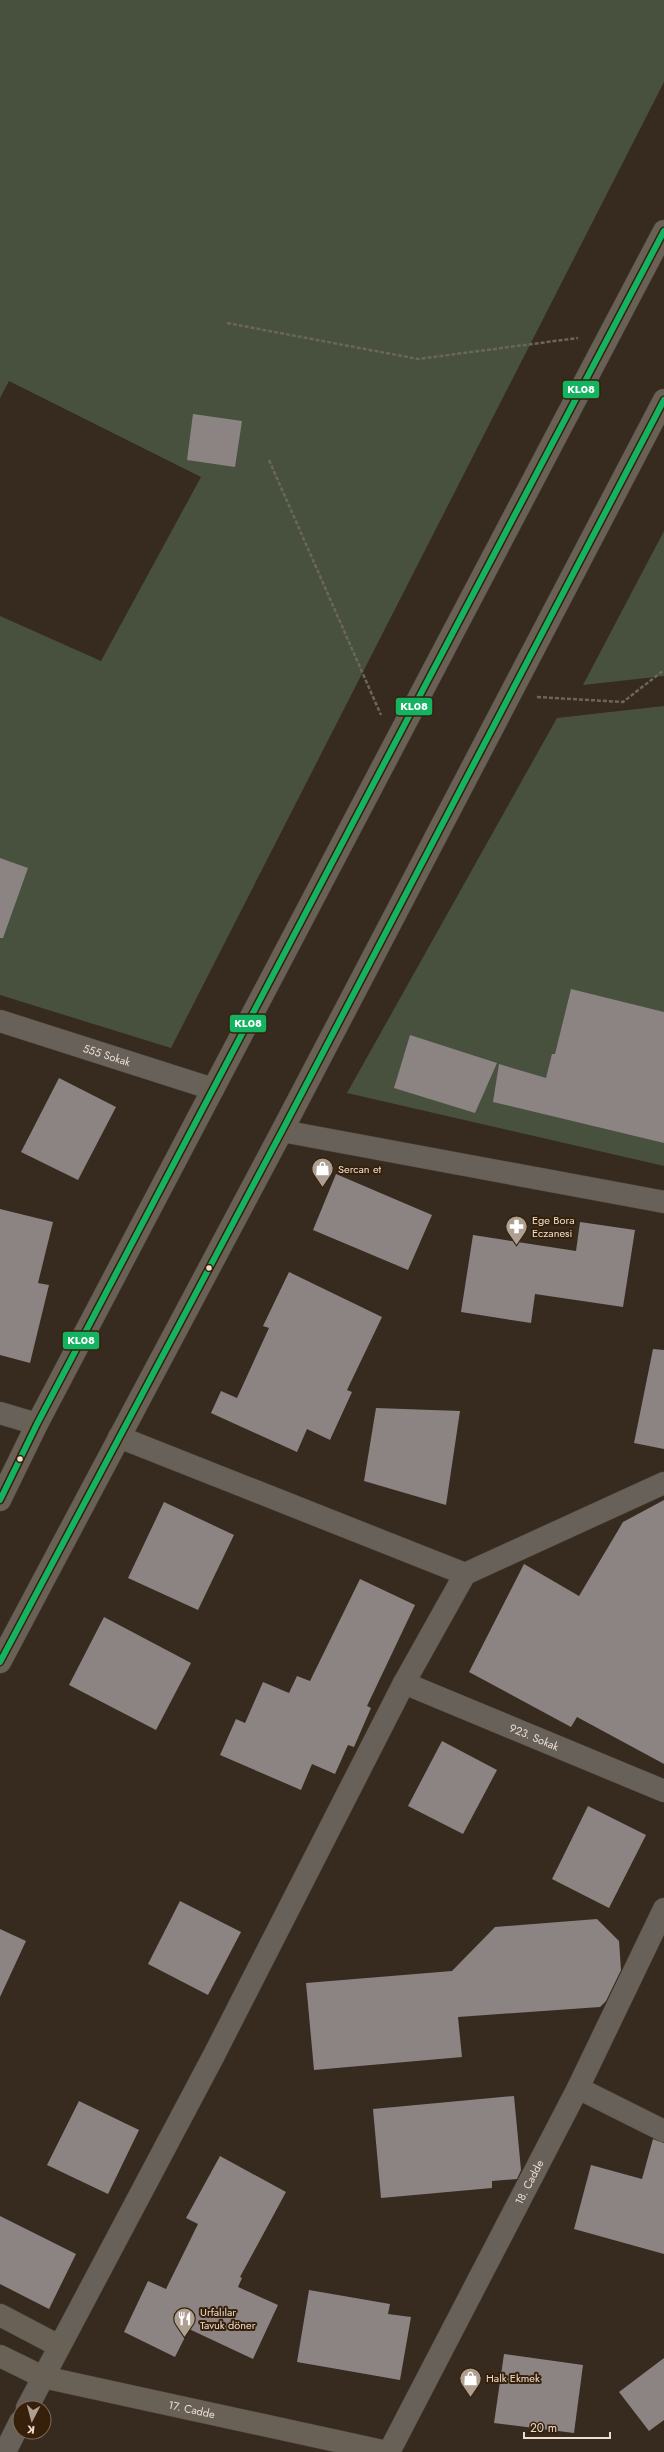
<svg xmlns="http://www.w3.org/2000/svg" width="664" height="2452" font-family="Jost,sans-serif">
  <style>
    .green { fill: #47513e }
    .building { fill: #8c8383 }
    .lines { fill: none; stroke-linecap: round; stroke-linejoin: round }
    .minor-casing { stroke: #52473d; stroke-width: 23 }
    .major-casing { stroke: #52473d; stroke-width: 23 }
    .path { stroke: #6b655e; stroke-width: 2.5; stroke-dasharray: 4 2; stroke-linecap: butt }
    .minor { stroke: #67615a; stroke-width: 22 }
    .major { stroke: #696156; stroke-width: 22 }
    .bus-1-casing { stroke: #36200a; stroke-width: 9 }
    .bus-1 { stroke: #13b361; stroke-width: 6 }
    .bus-dot { fill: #ecddd0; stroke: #36200a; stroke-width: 1.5 }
    .labels { text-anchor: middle; stroke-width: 4; stroke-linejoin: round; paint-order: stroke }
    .street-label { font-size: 11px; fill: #ecddd0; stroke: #36200a }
    .poi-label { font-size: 11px; fill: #ecddd0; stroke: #36200a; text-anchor: start }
    .line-badge { stroke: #36200a; stroke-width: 1.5 }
    .badge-label { font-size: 11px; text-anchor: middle; font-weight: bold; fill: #fff }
  </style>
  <rect width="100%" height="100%" fill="#372b1f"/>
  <g class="green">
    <polygon points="0,0 664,0 664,82 171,1048 0,995 0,616 101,661 201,477 9,381 0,398"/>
    <polygon points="664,531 664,676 583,685"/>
    <polygon points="664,706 664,1166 347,1093 557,718"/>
  </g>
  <g class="building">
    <polygon points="193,414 242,421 235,467 187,460"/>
    <polygon points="0,858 28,868 3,938 0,938"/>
    <polygon points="571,989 664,1012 664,1143 493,1102 499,1064 546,1078 552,1054 555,1054"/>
    <polygon points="410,1035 497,1063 475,1113 394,1088"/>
    <polygon points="59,1078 116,1107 78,1180 21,1152"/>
    <polygon points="336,1174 432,1215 408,1270 313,1230"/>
    <polygon points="0,1209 53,1222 38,1283 49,1285 30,1363 0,1355"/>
    <polygon points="580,1222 635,1230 623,1307 535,1294 531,1323 461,1312 473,1235 576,1251"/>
    <polygon points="289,1272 382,1317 347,1390 352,1392 330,1440 307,1429 297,1452 211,1413 221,1391 237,1398 269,1328 263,1326"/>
    <polygon points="653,1349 664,1350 664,1449 634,1443"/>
    <polygon points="376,1408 460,1411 446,1505 364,1481"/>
    <polygon points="664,1500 664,1764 577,1717 571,1727 469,1672 524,1564 579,1596 623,1522"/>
    <polygon points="164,1502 234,1535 198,1610 128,1578"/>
    <polygon points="360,1579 415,1605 367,1706 371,1708 354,1747 348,1745 335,1774 312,1764 301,1790 220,1755 236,1719 245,1723 263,1682 289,1693 297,1676 310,1681"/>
    <polygon points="104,1617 191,1663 156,1730 69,1685"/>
    <polygon points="442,1741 497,1770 463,1834 408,1806"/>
    <polygon points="588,1806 646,1835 609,1908 552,1879"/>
    <polygon points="180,1901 241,1932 208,1995 148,1964"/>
    <polygon points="597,1919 619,1941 621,1970 606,2001 600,2007 458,2017 462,2057 314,2070 306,1983 452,1971 495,1927"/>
    <polygon points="0,1929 26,1941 0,1997"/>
    <polygon points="514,2096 521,2170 517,2179 492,2181 492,2188 381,2198 373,2109"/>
    <polygon points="79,2101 139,2130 108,2194 47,2165"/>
    <polygon points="653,2139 664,2143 664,2254 574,2229 591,2165 642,2179"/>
    <polygon points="220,2156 286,2192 240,2277 242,2278 238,2287 278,2305 253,2359 189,2329 175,2357 124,2332 148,2281 166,2289 198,2224 186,2218"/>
    <polygon points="0,2216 76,2254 49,2309 0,2284"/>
    <polygon points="309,2290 390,2304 388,2314 411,2317 400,2380 297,2362"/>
    <polygon points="504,2354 583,2365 574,2433 494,2423"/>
    <polygon points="664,2358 664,2420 649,2431 619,2392"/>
  </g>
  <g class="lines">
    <defs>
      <g id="minor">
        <path id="s1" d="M0,1021L213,1089"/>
        <polyline points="282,1131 664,1202"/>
        <polyline points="0,1413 37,1424"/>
        <polyline points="119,1437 465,1574"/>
        <path id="s2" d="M404,1683L664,1791"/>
        <polyline points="578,2088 664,2131"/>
        <polyline points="27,2408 213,2057 404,1683 465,1574 664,1483"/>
        <polyline points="5,2452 20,2422"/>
        <path id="s3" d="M389,2452L578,2088L664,1909"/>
      </g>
      <g id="major">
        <polyline points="0,1500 37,1424 664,231"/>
        <polyline points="0,1662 282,1131 664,400"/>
        <polyline points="0,2315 59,2346"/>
        <path id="s4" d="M0,2356L43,2377L387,2452"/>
      </g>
    </defs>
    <use href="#minor" class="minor-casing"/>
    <use href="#major" class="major-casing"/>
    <g class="path">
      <polyline points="227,323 418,359 578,338"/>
      <polyline points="269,460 381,715"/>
      <polyline points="537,697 623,702 664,670"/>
    </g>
    <use href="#minor" class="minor"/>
    <use href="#major" class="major"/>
    <defs>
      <g id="bus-1">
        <polyline points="0,1500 37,1424 664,231"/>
        <polyline points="0,1662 282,1131 664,400"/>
      </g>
    </defs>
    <use href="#bus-1" class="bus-1-casing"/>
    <use href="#bus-1" class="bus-1"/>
  </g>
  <defs>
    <symbol id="shop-pin" viewBox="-11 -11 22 30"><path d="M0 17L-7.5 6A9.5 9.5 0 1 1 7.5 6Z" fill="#ad9f92" stroke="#36200a"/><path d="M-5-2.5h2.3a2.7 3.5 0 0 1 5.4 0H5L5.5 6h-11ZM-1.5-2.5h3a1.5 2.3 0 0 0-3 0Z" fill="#fff"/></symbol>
    <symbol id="pharmacy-pin" viewBox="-11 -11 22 30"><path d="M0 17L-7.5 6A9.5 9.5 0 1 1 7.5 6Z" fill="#ad9f92" stroke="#36200a"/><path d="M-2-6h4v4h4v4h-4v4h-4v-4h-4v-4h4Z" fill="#fff"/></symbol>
    <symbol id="restaurant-pin" viewBox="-11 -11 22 30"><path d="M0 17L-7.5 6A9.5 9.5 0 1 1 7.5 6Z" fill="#ad9f92" stroke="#36200a"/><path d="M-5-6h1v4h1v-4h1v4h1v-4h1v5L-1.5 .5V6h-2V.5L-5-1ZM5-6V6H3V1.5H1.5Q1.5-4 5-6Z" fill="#fff"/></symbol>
  </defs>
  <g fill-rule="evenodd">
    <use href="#shop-pin" x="310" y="1156" width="25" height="34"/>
    <use href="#pharmacy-pin" x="504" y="1214" width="25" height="34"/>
    <use href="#restaurant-pin" x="172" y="2306" width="25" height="34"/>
    <use href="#shop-pin" x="458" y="2366" width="25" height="34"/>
  </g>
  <g class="bus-dot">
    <circle cx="209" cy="1268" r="3.5"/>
    <circle cx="20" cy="1459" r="3.5"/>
  </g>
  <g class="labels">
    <g class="street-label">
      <text dy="4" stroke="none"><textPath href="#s1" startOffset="112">555 Sokak</textPath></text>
      <text dy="4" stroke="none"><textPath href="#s2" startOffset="141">923. Sokak</textPath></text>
      <text dy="4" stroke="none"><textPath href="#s3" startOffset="304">18. Cadde</textPath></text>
      <text dy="4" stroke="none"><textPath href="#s4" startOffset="200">17. Cadde</textPath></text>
    </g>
    <g class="poi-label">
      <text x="338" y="1173">Sercan et</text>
      <text x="532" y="1224">Ege Bora<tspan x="532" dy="13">Eczanesi</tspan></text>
      <text x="200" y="2316">Urfalılar<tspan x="200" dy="13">Tavuk döner</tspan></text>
      <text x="486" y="2382">Halk Ekmek</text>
    </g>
  </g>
  <g class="line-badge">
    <rect x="562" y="380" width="38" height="19" rx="4" fill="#13b361"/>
    <rect x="395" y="697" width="38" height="19" rx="4" fill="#13b361"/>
    <rect x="229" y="1014" width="38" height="19" rx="4" fill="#13b361"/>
    <rect x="62" y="1331" width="38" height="19" rx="4" fill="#13b361"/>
  </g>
  <g class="badge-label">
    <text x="581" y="393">KL08</text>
    <text x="414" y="710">KL08</text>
    <text x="248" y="1027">KL08</text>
    <text x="81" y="1344">KL08</text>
  </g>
  <g transform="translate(32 2420) rotate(186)"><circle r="19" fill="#36200a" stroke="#7f6c59"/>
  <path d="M0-3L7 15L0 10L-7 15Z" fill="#ad9f92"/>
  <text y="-6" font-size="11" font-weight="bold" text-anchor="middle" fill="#ecddd0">K</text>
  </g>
  <path d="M524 2432v6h86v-6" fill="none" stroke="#ecddd0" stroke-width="2"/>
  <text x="530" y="2432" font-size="12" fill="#ecddd0" stroke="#36200a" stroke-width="3" paint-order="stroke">20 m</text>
</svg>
